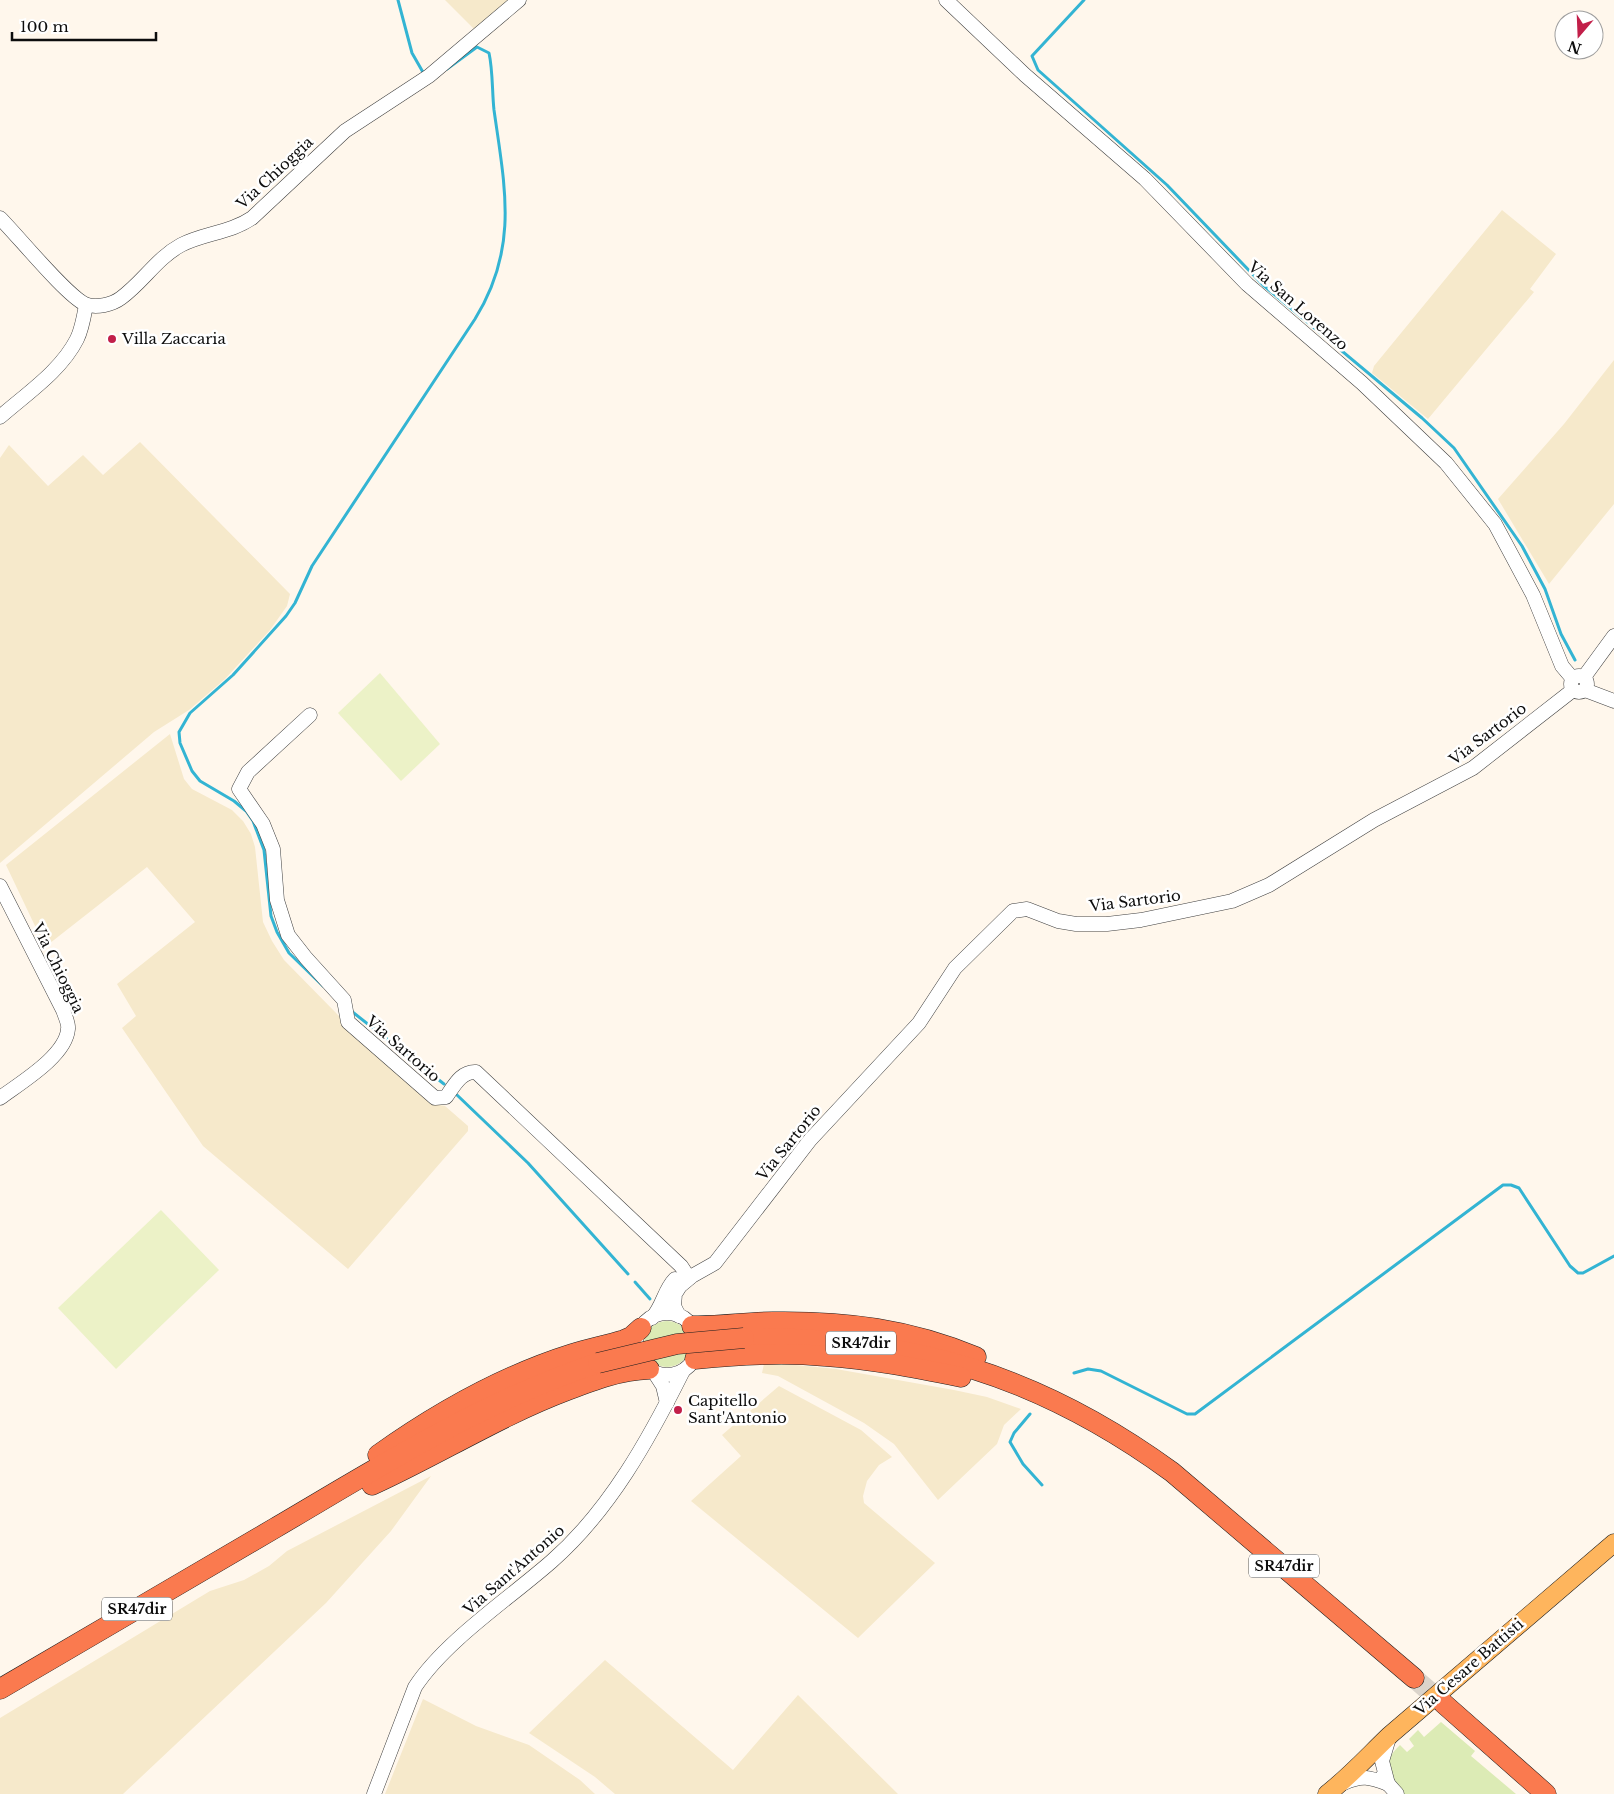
<svg xmlns="http://www.w3.org/2000/svg" width="1614" height="1794" font-family="'Libre Baskerville',serif">
  <style>
    .farmland { fill: #f6e9cb }
    .green { fill: #dcebb5 }
    .pitch { fill: #ecf2c7 }
    .lines { fill: none; stroke-linecap: round; stroke-linejoin: round }
    .stream { stroke: #33b4d3; stroke-width: 3 }
    .highway-tunnel { stroke: #dbd4cb; stroke-width: 20; stroke-dasharray: 20 10; stroke-linecap: butt }
    .minor-casing { stroke: #404040; stroke-width: 15 }
    .major-casing { stroke: #1e1e1e; stroke-width: 19 }
    .highway-casing { stroke: #1e1e1e; stroke-width: 21 }
    .minor { stroke: #fff; stroke-width: 14 }
    .major { stroke: #feb55d; stroke-width: 18 }
    .highway { stroke: #fa7a4f; stroke-width: 20 }
    .highway-bridge-casing { stroke: #1e1e1e; stroke-width: 21; stroke-linecap: butt }
    .highway-bridge { stroke: #fa7a4f; stroke-width: 20 }
    .poi-dot { fill: #c21f49; stroke: #fff; stroke-width: 2 }
    .labels { text-anchor: middle; stroke-width: 5; stroke-linejoin: round; paint-order: stroke }
    .shield { fill: #fff; stroke: #565656; stroke-width: 1 }
    .shield-label { font-size: 14px; font-weight: bold; fill: #0d0d0d }
    .street-label { font-size: 15px; fill: #0d0d0d; stroke: #fff }
    .poi-label { font-size: 15px; fill: #0d0d0d; stroke: #fff; text-anchor: start }
  </style>
  <rect width="100%" height="100%" fill="#fff7ec"/>
  <g class="farmland">
    <polygon points="445,0 513,0 477,32"/>
    <polygon points="1502,210 1556,254 1530,289 1534,292 1428,419 1372,373 1374,366"/>
    <polygon points="1614,360 1614,504 1549,584 1498,499 1564,424"/>
    <polygon points="140,442 290,594 287,606 270,630 225,679 189,710 154,732 0,863 0,458 9,445 48,486 83,455 103,475"/>
    <polygon points="170,734 184,779 192,789 232,810 243,821 251,834 255,847 263,922 272,941 284,960 339,1016 343,1024 435,1104 445,1106 468,1126 468,1131 348,1269 203,1146 122,1028 136,1016 117,984 195,922 147,867 45,947 6,865"/>
    <polygon points="775,1363 836,1369 954,1390 987,1397 1021,1409 1004,1425 997,1444 938,1500 894,1444 864,1423 778,1376 762,1373 764,1364"/>
    <polygon points="779,1386 861,1430 892,1457 879,1465 867,1481 863,1496 864,1503 935,1563 858,1638 691,1501 741,1456 722,1435"/>
    <polygon points="431,1476 391,1531 326,1603 123,1794 0,1794 0,1718 210,1591 244,1580 269,1566 287,1551"/>
    <polygon points="605,1660 733,1770 798,1695 898,1794 615,1794 595,1777 529,1733"/>
    <polygon points="423,1699 476,1726 529,1745 580,1780 595,1794 385,1794"/>
  </g>
  <g class="green">
    <circle cx="667" cy="1344" r="23"/>
    <path d="M1441,1722L1475,1751L1471,1756L1516,1794H1403C1388,1776 1380,1764 1400,1745L1407,1752L1414,1746L1409,1739L1418,1730L1424,1737Z"/>
  </g>
  <g class="pitch">
    <polygon points="380,673 440,744 401,781 338,713"/>
    <polygon points="161,1210 219,1270 116,1369 58,1308"/>
  </g>
  <g class="lines">
    <g class="stream">
      <polyline points="398,0 412,53 424,74"/>
      <polyline points="1084,0 1032,56 1038,70 1167,185 1263,285 1422,418 1454,448 1522,546 1545,589 1561,634 1575,660"/>
      <path d="M323,986L289,953L277,932L271,916L264,850L253,821L246,811L234,801L200,781L192,771L180,743L179,732L190,713L233,675L286,616L295,603L312,566L475,319C519,248 505,188 494,110C492,92 493,71 489,53L477,47L447,69"/>
      <polyline points="350,1010 444,1084"/>
      <polyline points="457,1095 528,1163 628,1274"/>
      <polyline points="635,1282 650,1299"/>
      <polyline points="1074,1373 1088,1369 1101,1371 1187,1414 1195,1414 1503,1185 1511,1185 1519,1188 1570,1266 1578,1273 1583,1273 1614,1256"/>
      <polyline points="1030,1414 1014,1433 1010,1442 1023,1464 1042,1485"/>
    </g>
    <polyline class="highway-tunnel" points="1414,1678 1443,1703"/>
    <defs>
      <g id="minor">
        <polyline points="946,0 1025,75 1145,179 1247,284 1362,383 1446,463 1495,524 1533,595 1562,666 1573,679"/>
        <path d="M0,218C18,236 66,295 85,304C96,309 113,304 121,298C143,282 157,258 181,245C204,233 230,233 252,218L345,131L429,76L519,0"/>
        <path d="M0,417C26,394 61,371 77,339C82,329 84,316 86,305"/>
        <circle cx="1579" cy="684" r="8"/>
        <polyline points="1584,677 1614,636"/>
        <polyline points="1585,690 1614,701"/>
        <path d="M310,715L248,772L239,789L263,824L273,849L277,900L288,935L306,958L344,1000L348,1022L435,1098L446,1097C454,1086 461,1071 476,1072L681,1266L689,1278"/>
        <path d="M0,886L63,1010C65,1016 69,1024 68,1029C66,1056 20,1083 0,1098"/>
        <circle cx="667" cy="1344" r="31"/>
        <polyline points="679,1316 674,1306 675,1294 680,1286 692,1276 715,1263 810,1140 919,1023 955,968 1013,911 1027,909 1058,921 1076,924 1107,924 1141,920 1232,901 1269,885 1374,820 1473,768 1573,690"/>
        <path d="M652,1318C663,1306 664,1290 675,1279"/>
        <polyline points="654,1372 663,1386 667,1403"/>
        <polyline points="1382,1777 1397,1794"/>
        <path d="M1344,1783C1362,1775 1369,1777 1388,1784"/>
        <polyline points="1388,1784 1382,1761 1389,1738"/>
        <path d="M374,1794L415,1687C445,1641 510,1598 552,1561C610,1510 649,1439 683,1371"/>
      </g>
      <path id="major" d="M1327,1794C1350,1776 1369,1755 1390,1735L1614,1543"/>
      <g id="highway">
        <path d="M692,1326C719,1327 746,1322 773,1322C845,1321 909,1329 976,1357"/>
        <path d="M744,1338C909,1336 1039,1375 1172,1472L1414,1678"/>
        <path d="M695,1359C738,1355 781,1352 825,1356C871,1359 916,1368 961,1377"/>
        <path d="M378,1455C437,1413 502,1376 572,1354C589,1349 607,1345 624,1340L631,1337L641,1328"/>
        <path d="M372,1485C438,1455 499,1416 568,1390C594,1380 620,1370 649,1369"/>
        <path d="M0,1689C92,1635 183,1582 275,1528C379,1467 482,1401 598,1363"/>
        <polyline points="1443,1703 1546,1794"/>
      </g>
    </defs>
    <use href="#minor" class="minor-casing"/>
    <use href="#major" class="major-casing"/>
    <use href="#highway" class="highway-casing"/>
    <use href="#minor" class="minor"/>
    <use href="#major" class="major"/>
    <use href="#highway" class="highway"/>
    <defs>
      <polyline id="highway-bridge" points="598,1363 677,1344 744,1338"/>
    </defs>
    <use href="#highway-bridge" class="highway-bridge-casing"/>
    <use href="#highway-bridge" class="highway-bridge"/>
  </g>
  <g class="poi-dot">
    <circle cx="112" cy="339" r="5"/>
    <circle cx="678" cy="1410" r="5"/>
  </g>
  <g class="labels">
    <g class="shield">
      <rect x="826" y="1331.5" width="70" height="23" rx="4"/>
      <rect x="1249" y="1554.5" width="70" height="23" rx="4"/>
      <rect x="102" y="1597.5" width="70" height="23" rx="4"/>
    </g>
    <g class="shield-label">
      <text x="861" y="1348">SR47dir</text>
      <text x="1284" y="1571">SR47dir</text>
      <text x="137" y="1614">SR47dir</text>
    </g>
    <g class="street-label">
      <text transform="translate(275 173) rotate(-43)" y="5">Via Chioggia</text>
      <text transform="translate(1298 306) rotate(41)" y="5">Via San Lorenzo</text>
      <text transform="translate(1488 734) rotate(-37)" y="5">Via Sartorio</text>
      <text transform="translate(1135 901) rotate(-7)" y="5">Via Sartorio</text>
      <text transform="translate(58 968) rotate(64)" y="5">Via Chioggia</text>
      <text transform="translate(403 1049) rotate(41)" y="5">Via Sartorio</text>
      <text transform="translate(789 1143) rotate(-51)" y="5">Via Sartorio</text>
      <text transform="translate(514 1570) rotate(-41)" y="5">Via Sant'Antonio</text>
      <text transform="translate(1469 1667) rotate(-41)" y="5">Via Cesare Battisti</text>
    </g>
    <g class="poi-label">
      <text x="122" y="344">Villa Zaccaria</text>
      <text x="688" y="1406">Capitello<tspan x="688" dy="17">Sant'Antonio</tspan></text>
    </g>
  </g>
  <g transform="translate(1579 35) rotate(199)"><circle r="24" fill="#ffffff" stroke="#9e9e9e"/>
  <path d="M0-4L9 19L0 12L-9 19Z" fill="#c21f49"/>
  <text y="-8" font-size="14" font-weight="bold" text-anchor="middle" fill="#0d0d0d">N</text>
  </g>
  <path d="M12 32v8h144v-8" fill="none" stroke="#0d0d0d" stroke-width="2.5"/>
  <text x="20" y="32" font-size="15" fill="#0d0d0d" stroke="#ffffff" stroke-width="4" paint-order="stroke">100 m</text>
</svg>
